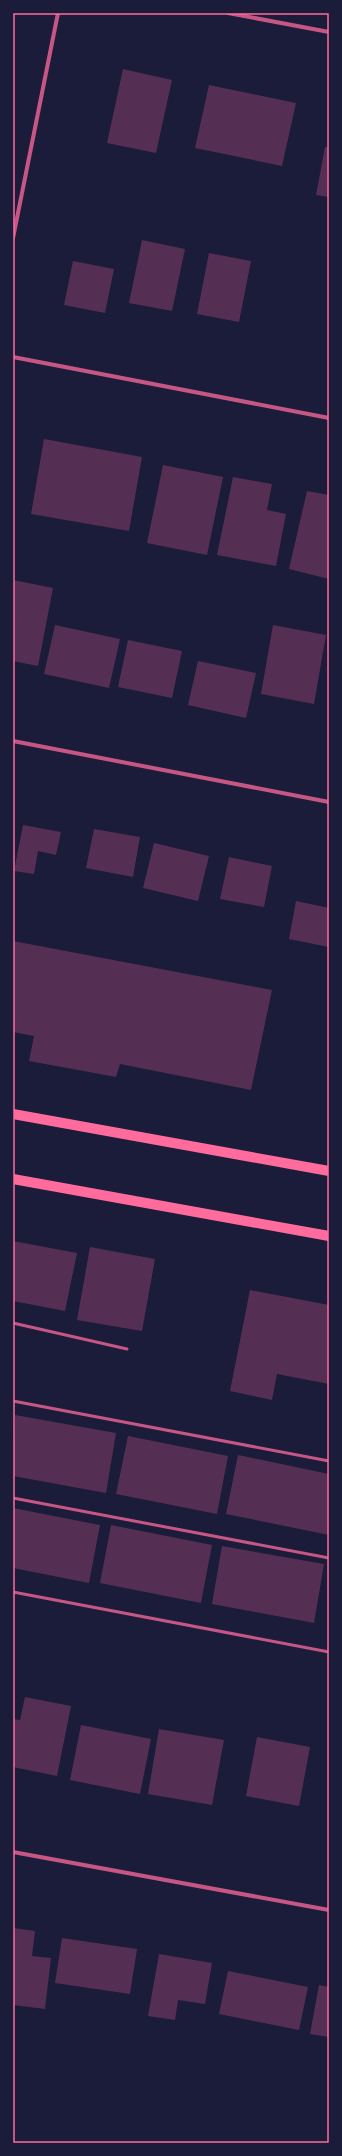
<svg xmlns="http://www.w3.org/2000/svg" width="342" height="2156" font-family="'Golos Text',sans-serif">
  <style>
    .building { fill: #542f53 }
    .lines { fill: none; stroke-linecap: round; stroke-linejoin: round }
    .service { stroke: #c65784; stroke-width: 3 }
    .minor { stroke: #c65784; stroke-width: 4 }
    .primary { stroke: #ff6b9d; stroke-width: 10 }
    .neatline { fill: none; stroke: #ff6b9d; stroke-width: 1.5 }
  </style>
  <rect width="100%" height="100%" fill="#1b1b3a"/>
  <g class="building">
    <polygon points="123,69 172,80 156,153 107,143"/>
    <polygon points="209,85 296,103 282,166 195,148"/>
    <polygon points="325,147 329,147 329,197 316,195"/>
    <polygon points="142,240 185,249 172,311 129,303"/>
    <polygon points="209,253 251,261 239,322 197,314"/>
    <polygon points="73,261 114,269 105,313 64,305"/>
    <polygon points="44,439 142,457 129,531 31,514"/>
    <polygon points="163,465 223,477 207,555 147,543"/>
    <polygon points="233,477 272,484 267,510 286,514 276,566 217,555"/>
    <polygon points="307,491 329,495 329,579 289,569"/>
    <polygon points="13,580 53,588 38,666 13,661"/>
    <polygon points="55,625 120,639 109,688 44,674"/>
    <polygon points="273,625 326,635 314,704 261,694"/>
    <polygon points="128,640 182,651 172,698 118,687"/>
    <polygon points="198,661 256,673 246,718 188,705"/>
    <polygon points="23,825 61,832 56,855 38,851 34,874 14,871"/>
    <polygon points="94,829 140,837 133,877 86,868"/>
    <polygon points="154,843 209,856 198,901 143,888"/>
    <polygon points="229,857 272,866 264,907 220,899"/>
    <polygon points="296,901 329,908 329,947 289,939"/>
    <polygon points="13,941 272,990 251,1090 120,1064 116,1077 29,1061 34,1036 13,1032"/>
    <polygon points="13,1241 77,1253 65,1311 13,1301"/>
    <polygon points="90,1247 155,1259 142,1331 77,1320"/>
    <polygon points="250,1290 329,1305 329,1384 277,1374 272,1400 230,1391"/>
    <polygon points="15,1415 116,1433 106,1493 13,1476"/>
    <polygon points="128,1436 228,1456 217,1514 116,1494"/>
    <polygon points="238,1455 329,1474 329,1535 226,1514"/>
    <polygon points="13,1508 100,1525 89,1583 13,1568"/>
    <polygon points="111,1525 212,1545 201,1603 100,1583"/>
    <polygon points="222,1546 324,1564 314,1623 212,1604"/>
    <polygon points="25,1697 71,1706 57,1776 13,1767 13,1719 20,1720"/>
    <polygon points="81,1725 151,1739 140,1794 70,1780"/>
    <polygon points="159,1729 224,1740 212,1805 148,1794"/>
    <polygon points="257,1737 310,1747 299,1806 246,1796"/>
    <polygon points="13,1928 35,1931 32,1956 51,1958 45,2009 13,2005"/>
    <polygon points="62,1938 137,1949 130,1994 55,1983"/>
    <polygon points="159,1954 212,1963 205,2004 178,2000 175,2020 148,2016"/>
    <polygon points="228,1971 308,1987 299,2030 219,2014"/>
    <polygon points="319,1985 329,1987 329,2037 310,2034"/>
  </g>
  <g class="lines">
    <g class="service">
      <polyline points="13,1323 127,1349"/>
      <polyline points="13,1401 329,1461"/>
      <polyline points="13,1498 329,1558"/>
      <polyline points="13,1592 329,1652"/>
    </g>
    <g class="minor">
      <polyline points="228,13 329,32"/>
      <polyline points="13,238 58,13"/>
      <polyline points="13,357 329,418"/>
      <polyline points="13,741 329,802"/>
      <polyline points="13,1852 329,1910"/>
    </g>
    <g class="primary">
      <polyline points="13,1114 329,1171"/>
      <polyline points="13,1179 329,1236"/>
    </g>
  </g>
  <rect width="342" height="2156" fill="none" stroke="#1b1b3a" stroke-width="28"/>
  <rect x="14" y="14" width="314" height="2128" class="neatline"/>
</svg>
